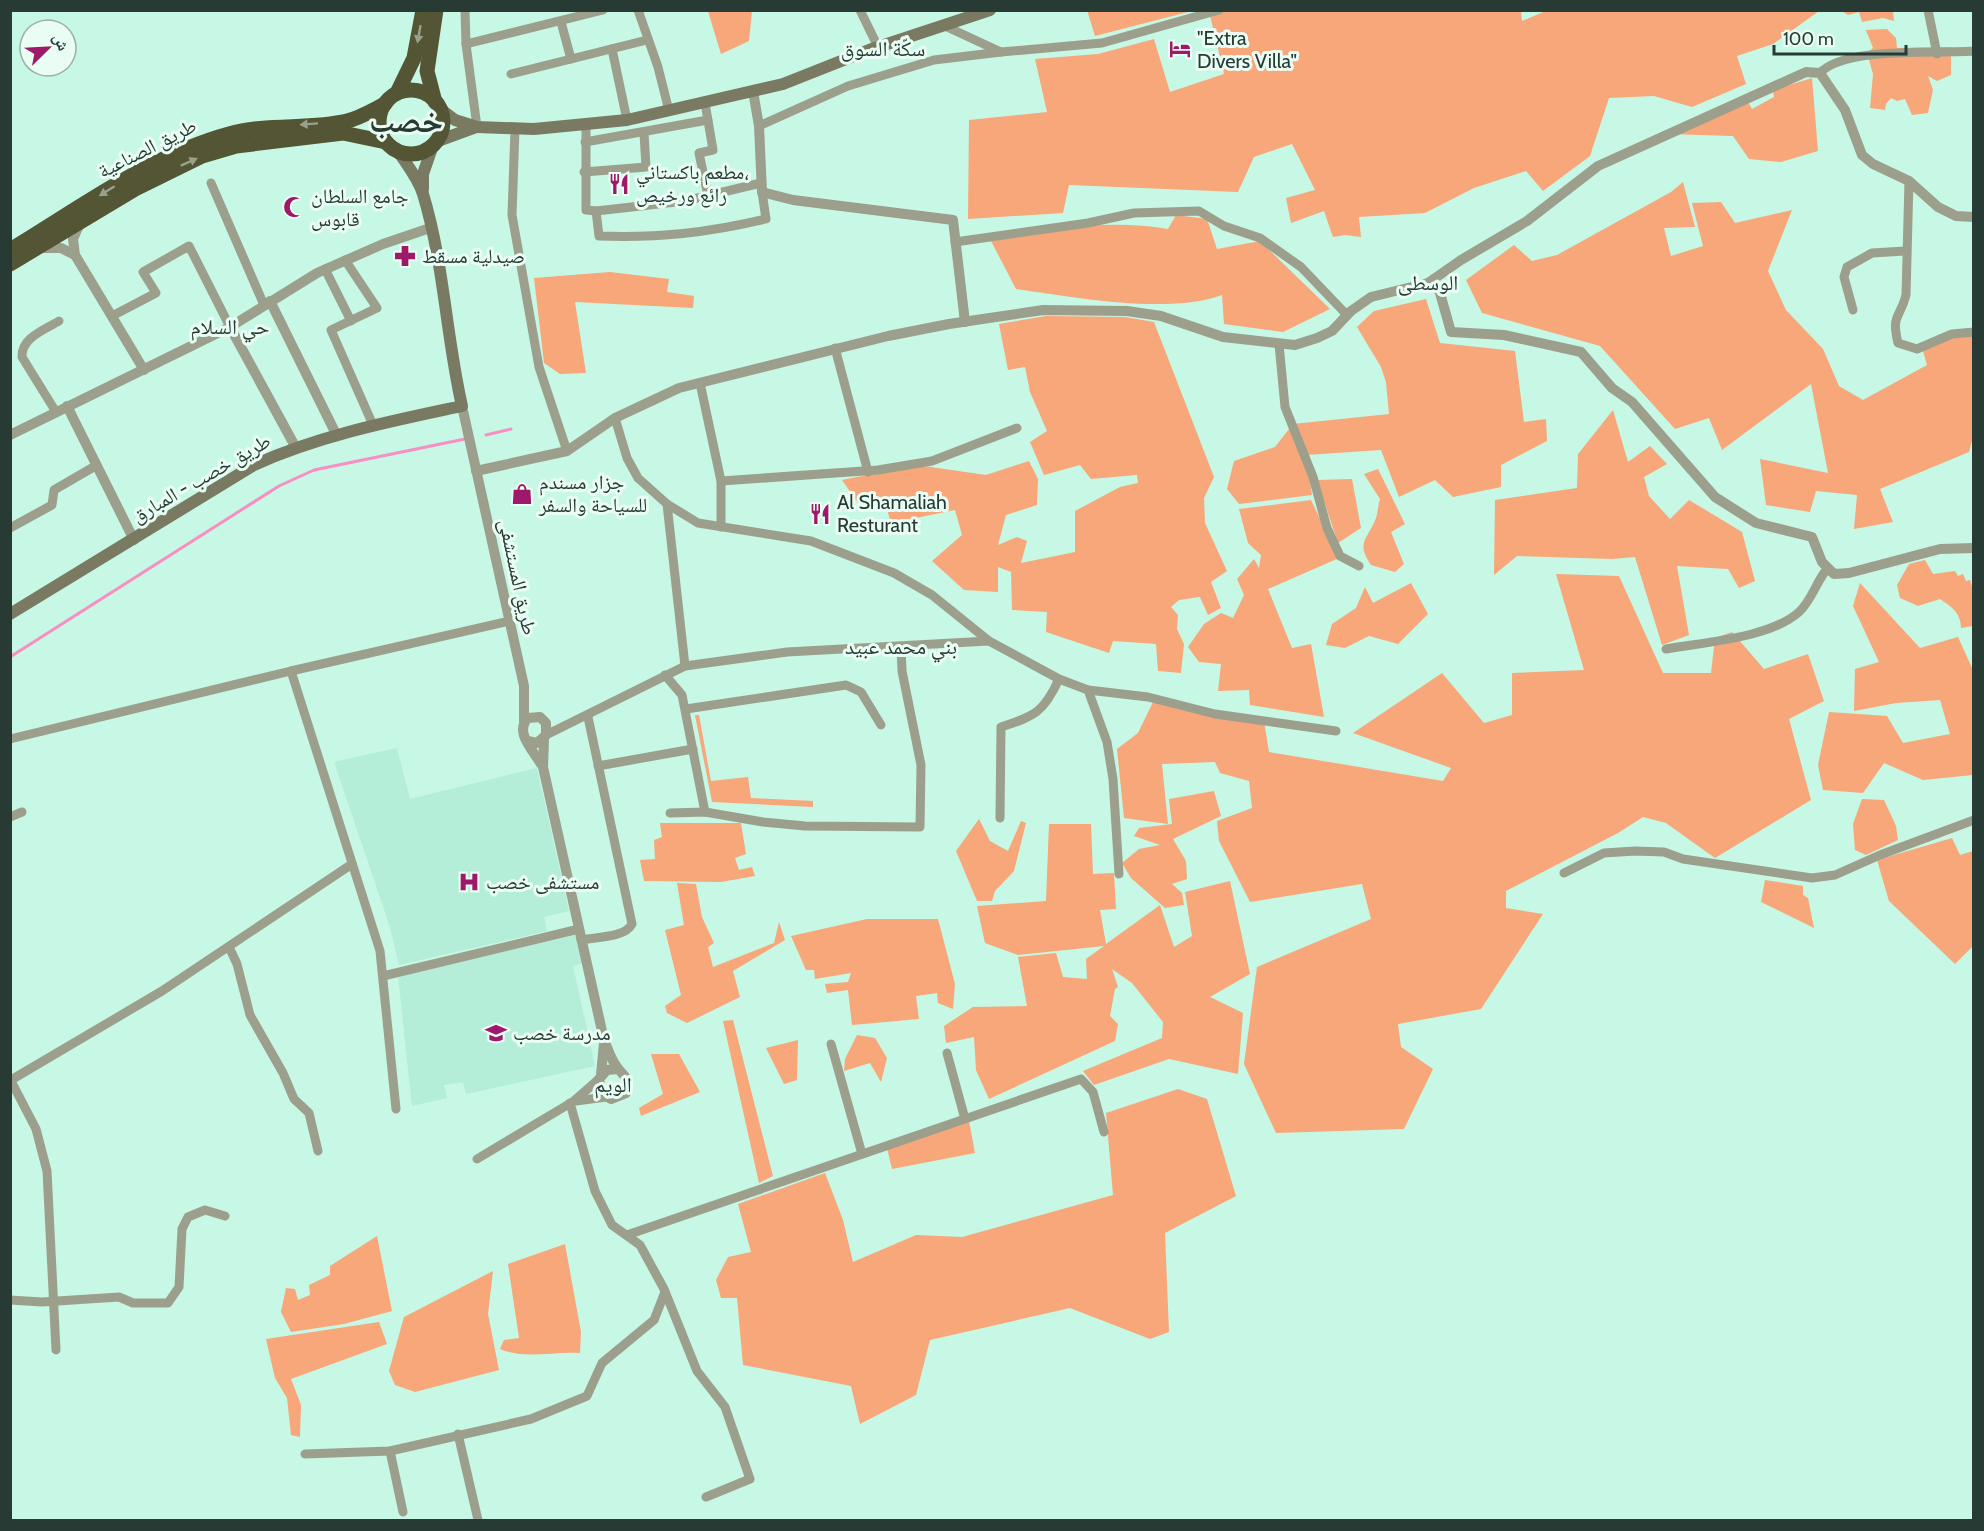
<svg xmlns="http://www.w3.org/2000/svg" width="1984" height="1531" font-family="Cabin,'Noto Naskh Arabic',sans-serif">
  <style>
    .built { fill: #b4edd8 }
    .forest { fill: #f7a779 }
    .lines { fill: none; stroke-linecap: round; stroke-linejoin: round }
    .stream { stroke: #f88ec2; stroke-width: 3 }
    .minor { stroke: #9d9f8d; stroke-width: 9 }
    .tertiary { stroke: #9d9f8d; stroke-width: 10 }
    .secondary { stroke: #797a61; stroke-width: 12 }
    .trunk { stroke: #545534; stroke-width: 15 }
    .oneway { fill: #98a18b }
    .labels { text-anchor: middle; stroke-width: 6; stroke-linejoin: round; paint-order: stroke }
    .poi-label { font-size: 20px; fill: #273b34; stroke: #eafdf5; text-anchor: start }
    .street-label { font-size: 20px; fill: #273b34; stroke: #eafdf5 }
    .neighbourhood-label { font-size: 21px; fill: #273b34; stroke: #eafdf5 }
    .town-label { font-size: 32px; font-weight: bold; fill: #273b34; stroke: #eafdf5 }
  </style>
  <rect width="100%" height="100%" fill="#c7f7e5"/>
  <g class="built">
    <polygon points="397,748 410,799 537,768 569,911 544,917 547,931 399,965 390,927 334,762"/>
    <polygon points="576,935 583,963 573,966 595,1066 466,1094 463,1082 444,1085 447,1098 412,1106 398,976"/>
  </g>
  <g class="forest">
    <polygon points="1087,10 1192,10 1192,11 1095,36"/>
    <polygon points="1521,10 1522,21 1548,10 1819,11 1773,44 1737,56 1746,84 1692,107 1654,96 1609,98 1590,156 1543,191 1526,171 1474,188 1425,213 1359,217 1361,237 1345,235 1333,237 1324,211 1291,223 1286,198 1315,190 1292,144 1254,157 1238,192 1069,185 1063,213 968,219 969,120 1047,112 1035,59 1098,54 1154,39 1170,92 1224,74 1209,11"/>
    <polygon points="708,11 752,11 749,41 721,54"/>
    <polygon points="1833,11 1893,11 1894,21 1883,18 1862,22 1859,12 1848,15 1842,11"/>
    <polygon points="1887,29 1896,38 1897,48 1951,47 1951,75 1937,81 1928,76 1933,90 1928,113 1912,115 1905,99 1897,101 1891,98 1886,104 1885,110 1870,108 1873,74 1867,53 1873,48 1866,30"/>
    <polygon points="1812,78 1818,151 1781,162 1749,159 1733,136 1668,134 1748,102 1752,109 1774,97 1773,90"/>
    <polygon points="1683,182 1695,227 1664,228 1671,256 1703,246 1692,203 1721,202 1735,223 1792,210 1768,271 1786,310 1823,349 1839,386 1863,400 1927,365 1921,344 1973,330 1974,433 1969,452 1880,489 1893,522 1854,529 1857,495 1816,491 1810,512 1766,505 1760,459 1828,473 1811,384 1722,450 1709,418 1675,429 1600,346 1482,313 1466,280 1514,245 1532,261 1557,255 1671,192"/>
    <path d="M1176,215L1207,219L1217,249L1260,241L1330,309L1283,332L1224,324L1222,295C1170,315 1071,297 1016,289L990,239C1049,229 1109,219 1168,229Z"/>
    <polygon points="610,272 669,279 667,292 694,296 693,308 575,302 586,373 560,374 544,363 534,278"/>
    <polygon points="1426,299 1440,343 1515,351 1524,422 1546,419 1547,441 1501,465 1501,487 1453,497 1435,480 1399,497 1381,450 1306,455 1312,495 1239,504 1227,489 1234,461 1275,447 1293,424 1389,414 1386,382 1381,367 1357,327 1374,311"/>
    <polygon points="1046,316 1125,317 1154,322 1214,477 1204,498 1205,523 1227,571 1211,582 1221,608 1208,615 1200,597 1179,600 1171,607 1178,615 1177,629 1184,644 1181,673 1158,671 1156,644 1113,641 1109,653 1046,632 1047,612 1012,610 1011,572 998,567 998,592 964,590 932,561 962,535 955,510 891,523 885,502 860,506 842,480 917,465 986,475 1029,461 1038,479 1037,505 1006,515 998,545 1017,537 1027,541 1021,563 1075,552 1075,511 1120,487 1138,483 1137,475 1091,479 1080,465 1044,475 1030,442 1047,431 1030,392 1025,367 1008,370 999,324"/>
    <polygon points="1613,410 1628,462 1650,446 1667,464 1644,477 1649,496 1670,519 1689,500 1742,532 1755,581 1739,588 1728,569 1677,566 1689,635 1662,645 1635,557 1612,559 1517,556 1494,575 1495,500 1577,488 1578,454"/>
    <path d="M1378,469L1405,524L1391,532L1404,564L1395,572L1371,565C1355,541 1368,540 1376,518C1378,512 1378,505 1380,499L1364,474Z"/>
    <polygon points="1352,479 1361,528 1338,543 1317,480"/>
    <polygon points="1311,500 1339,558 1268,589 1292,648 1311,644 1324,717 1250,705 1249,690 1218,691 1221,664 1199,662 1188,647 1204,624 1221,613 1233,618 1244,595 1237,579 1254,559 1259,568 1261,555 1248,543 1239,509"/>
    <path d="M1925,560L1933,574L1955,571L1958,576L1963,574L1966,581L1970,580L1973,590V626L1961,628C1961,613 1952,607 1940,599L1918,606L1900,598L1897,585L1909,564Z"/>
    <polygon points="1556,574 1619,576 1663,673 1711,673 1715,638 1732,632 1764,669 1808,654 1824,701 1789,719 1811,800 1715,858 1666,823 1643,817 1618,833 1506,891 1506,908 1543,914 1481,1009 1398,1024 1401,1047 1433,1069 1404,1129 1276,1133 1244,1064 1257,967 1371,919 1362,884 1250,902 1219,841 1217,821 1252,808 1249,781 1220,773 1215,762 1162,764 1168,824 1124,818 1117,749 1138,733 1154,700 1264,721 1269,752 1443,781 1451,768 1353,733 1442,673 1484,723 1512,715 1512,673 1584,670"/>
    <polygon points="1411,583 1428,614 1398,644 1369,636 1345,648 1326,645 1332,624 1356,608 1365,587 1373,603"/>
    <polygon points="1860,583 1920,648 1958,637 1973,670 1973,775 1923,780 1884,763 1863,793 1823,790 1818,765 1829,712 1887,716 1903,743 1950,734 1940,700 1896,703 1854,711 1855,669 1879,662 1853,606"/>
    <polygon points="695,715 699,715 711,781 748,777 751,798 813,801 813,807 712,802"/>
    <polygon points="1214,791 1221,816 1173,839 1186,861 1187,879 1172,884 1182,893 1184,905 1165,908 1131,878 1122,863 1139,849 1160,845 1134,836 1139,828 1172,824 1169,799"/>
    <polygon points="1862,799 1884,800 1896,826 1898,840 1866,855 1855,850 1853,824"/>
    <polygon points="979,819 990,841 1008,851 1021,821 1026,823 1014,871 995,891 992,901 977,901 956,851"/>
    <polygon points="660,823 741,823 746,854 735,858 739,870 752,867 755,876 721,882 644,881 640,860 655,859 654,840 662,837"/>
    <polygon points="1049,824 1091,824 1093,874 1114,873 1116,909 1100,910 1106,944 1160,905 1174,947 1192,936 1185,892 1230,881 1250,974 1210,997 1243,1013 1238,1074 1169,1059 1094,1085 1083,1071 1162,1038 1163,1022 1132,983 1112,969 1118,987 1115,989 1110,1016 1118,1024 1115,1041 989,1099 976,1070 974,1037 946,1043 944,1026 973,1007 1027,1006 1018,957 1056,953 1063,977 1087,979 1086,959 1104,946 1018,955 985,943 977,906 1046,901"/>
    <polygon points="1952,838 1960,855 1973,851 1973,946 1955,964 1889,901 1877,860"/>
    <polygon points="1765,880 1803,886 1803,895 1808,898 1814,928 1761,902"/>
    <polygon points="677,883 696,884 702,917 714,943 708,947 713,967 774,943 779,922 785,940 733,971 740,997 687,1023 667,1013 665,1006 681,995 665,930 684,925"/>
    <polygon points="867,919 938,919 955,984 953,1009 938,1003 937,993 916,996 919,1019 852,1025 848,990 827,993 825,984 848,982 851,973 815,979 814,970 806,970 791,936"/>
    <polygon points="733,1020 773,1176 759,1183 723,1021"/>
    <polygon points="857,1035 875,1038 887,1058 881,1082 870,1063 844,1071 845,1059"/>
    <polygon points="798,1040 797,1080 784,1084 766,1048"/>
    <polygon points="651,1054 679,1054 700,1092 641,1116 639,1108 663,1094"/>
    <polygon points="1178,1089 1207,1099 1236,1196 1165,1233 1169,1332 1150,1339 1070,1308 930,1340 916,1395 860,1424 851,1386 743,1365 737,1298 721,1298 716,1280 728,1257 751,1252 738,1204 825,1173 843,1220 853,1262 916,1235 962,1237 1113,1195 1106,1113"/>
    <polygon points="969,1121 975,1153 892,1169 887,1148"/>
    <polygon points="377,1236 392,1311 344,1324 291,1332 281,1312 286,1288 295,1289 298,1300 310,1295 309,1285 330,1275 330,1266"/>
    <path d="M565,1244L581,1332L580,1353C553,1351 525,1360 500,1349L504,1340L519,1338L508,1264Z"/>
    <polygon points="493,1271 488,1314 499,1370 415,1392 395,1385 389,1371 404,1317"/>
    <polygon points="379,1322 387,1344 291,1379 301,1405 300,1437 291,1435 287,1398 275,1378 266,1339"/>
  </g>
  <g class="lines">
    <g class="stream">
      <polyline points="486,435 511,429"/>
      <polyline points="10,657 279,486 314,470 465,439"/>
    </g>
    <g class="minor">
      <polyline points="465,10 466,44 477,127"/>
      <polyline points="638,10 658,67 669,111"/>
      <polyline points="860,10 878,47"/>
      <polyline points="1928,10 1937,54"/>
      <polyline points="561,22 571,59"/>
      <polyline points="947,27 1001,52 1102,43 1219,10"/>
      <polyline points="466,44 603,10"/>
      <polyline points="612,49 627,120"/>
      <path d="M1820,73C1845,46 1936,54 1974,51"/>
      <polyline points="511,74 647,40"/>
      <polyline points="705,103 713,150 699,153 708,196"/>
      <path d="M586,125V210L596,211L599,236C658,238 708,233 766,219L762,192"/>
      <polyline points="759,126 848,86 934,60 1001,52"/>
      <polyline points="515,129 512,215 539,367 567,451"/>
      <polyline points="585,142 708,120"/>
      <polyline points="584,172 646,167 644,133"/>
      <path d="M1909,181L1906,295C1900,319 1891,314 1898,343L1917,349L1952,334L1974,332"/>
      <polyline points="211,183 264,305"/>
      <polyline points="596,211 685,201 761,183"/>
      <polyline points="955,242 1088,223 1134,213 1199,211 1224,226 1260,238 1301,267 1347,315"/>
      <polyline points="345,260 377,308 331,330 373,425"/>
      <polyline points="325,269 351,321"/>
      <polyline points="1853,310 1844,277 1847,267 1872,253 1905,251"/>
      <polyline points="112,316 156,293 143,272 189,246 230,327"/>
      <polyline points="1279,344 1285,407 1313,477 1327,528 1340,556 1359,566"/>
      <polyline points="835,348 868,472"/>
      <polyline points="700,383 721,481 721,527"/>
      <path d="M56,412L22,357C21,338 44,330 59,321"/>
      <polyline points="615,418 627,458 638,478 667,504 698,523 811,541 894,573 932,595 989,641 1059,679 1088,690 1107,742 1113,779 1119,874"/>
      <polyline points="721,481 878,470 932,461 1017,428"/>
      <polyline points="667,504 685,666"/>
      <polyline points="10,528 52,505 54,490 97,465"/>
      <path d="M1666,649C1705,642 1770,638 1799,612C1812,600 1816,582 1827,569"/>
      <polyline points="665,675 682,695 705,812"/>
      <polyline points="1088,690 1148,697 1215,714 1336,731"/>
      <polyline points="686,709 846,685 861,692 881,725"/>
      <polyline points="546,735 685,666 787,652 989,641"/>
      <polyline points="10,739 291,671"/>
      <polyline points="598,766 693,749"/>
      <polyline points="670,813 705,812 763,822 805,826 920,827 921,765 902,671 901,647"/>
      <polyline points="10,817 22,812"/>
      <path d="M1000,818L1001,727C1035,716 1044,712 1059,679"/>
      <polyline points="1564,873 1604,853 1635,851 1664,852 1683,859 1812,878 1835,875 1880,855 1974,820"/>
      <path d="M581,940C595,937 625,938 632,924L588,717"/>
      <polyline points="229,947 237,964 250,1015 283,1073 294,1099 309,1113 318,1151"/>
      <polyline points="383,976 579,929"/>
      <polyline points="831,1044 862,1154"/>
      <polyline points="947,1053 965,1119"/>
      <polyline points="10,1079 36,1129 47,1171 56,1350"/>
      <polyline points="11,1080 162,991 352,864"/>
      <polyline points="576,1101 606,1097"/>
      <polyline points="570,1103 595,1191 612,1225 640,1245 664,1289 697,1371 725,1407 750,1479 706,1497"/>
      <polyline points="396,1109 380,951 291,671 510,621"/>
      <polyline points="477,1159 574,1101 599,1079"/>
      <polyline points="627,1235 1081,1079 1093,1092 1104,1132"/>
      <polyline points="10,1300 42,1302 119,1297 133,1303 168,1303 179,1287 182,1229 188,1217 205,1210 225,1216"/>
      <polyline points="458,1434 478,1520"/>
      <polyline points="390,1451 403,1512"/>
      <polyline points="305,1454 390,1451 531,1419 587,1396 602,1363 654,1320 665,1292"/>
    </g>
    <g class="tertiary">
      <polyline points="753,91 759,126 762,192 793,200 953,220 965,322"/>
      <polyline points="80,223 73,239 75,255 144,370"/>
      <polyline points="39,248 61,248 75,255"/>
      <polyline points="1428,283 1437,288 1440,293 1451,332 1504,335 1581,352 1612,388 1632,402 1715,497 1756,523 1812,537 1822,562 1834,574 1849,573 1940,549 1974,548"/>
      <polyline points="270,301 337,436"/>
      <polyline points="230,327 296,448"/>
      <polyline points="67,406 134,540"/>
      <polyline points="462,406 524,686 524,721"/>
      <polyline points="10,435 230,327 317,273 383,244 430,228"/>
      <polyline points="476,471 567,451 615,418 679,388 888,336 949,324 1043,310 1127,311 1161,316 1223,337 1295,345 1317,338 1332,331 1351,311 1371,297 1428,283 1461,260 1527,221 1598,166 1806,72 1820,73 1845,110 1862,155 1873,164 1909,181 1938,207 1956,216 1974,217"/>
      <path d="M544,739L543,767L604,1040C608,1049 611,1060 617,1067C624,1077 632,1079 626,1093L611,1099L601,1093L599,1079L607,1070L618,1069"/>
      <path d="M529,741L537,743L546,735V723L540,717L528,718C514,732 533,750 541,764"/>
      <polyline points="601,1075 604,1043"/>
    </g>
    <g class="secondary">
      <polyline points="439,108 455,120 477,127 534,129 627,120 783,84 869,50 990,10"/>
      <polyline points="435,142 476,127"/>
      <polyline points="423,189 423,174 433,145"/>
      <path d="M10,614L254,465C320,435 392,421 462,406C446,336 444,263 423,194C418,178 407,165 398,151"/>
    </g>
    <g class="trunk">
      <circle cx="411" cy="122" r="32"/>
      <polyline points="397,93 414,58 423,10"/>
      <polyline points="435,102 427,71 436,10"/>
      <path d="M10,250C80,208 149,156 229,134C268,123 309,130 347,121C360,118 373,110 385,104"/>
      <polyline points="10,264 135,189 202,156 236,146 343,133 386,142"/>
    </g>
  </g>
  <defs><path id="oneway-solid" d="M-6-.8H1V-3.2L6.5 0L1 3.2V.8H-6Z" transform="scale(1.5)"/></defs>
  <g class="oneway">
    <use href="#oneway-solid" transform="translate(419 34) rotate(100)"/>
    <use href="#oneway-solid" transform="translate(309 124) rotate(176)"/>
    <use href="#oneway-solid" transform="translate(189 162) rotate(-24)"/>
    <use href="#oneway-solid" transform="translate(107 191) rotate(148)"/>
  </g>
  <defs>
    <symbol id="hotel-bare" viewBox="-9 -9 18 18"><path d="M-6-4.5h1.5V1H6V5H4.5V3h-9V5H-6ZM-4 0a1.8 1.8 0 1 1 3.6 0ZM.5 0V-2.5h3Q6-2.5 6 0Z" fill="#9e1969" stroke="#eafdf5" stroke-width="2.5" paint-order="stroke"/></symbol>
    <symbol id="restaurant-bare" viewBox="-9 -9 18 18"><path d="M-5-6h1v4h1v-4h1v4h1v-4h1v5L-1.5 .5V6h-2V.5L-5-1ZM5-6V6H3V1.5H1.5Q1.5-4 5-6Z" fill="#9e1969" stroke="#eafdf5" stroke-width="2.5" paint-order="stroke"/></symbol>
    <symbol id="mosque-bare" viewBox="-9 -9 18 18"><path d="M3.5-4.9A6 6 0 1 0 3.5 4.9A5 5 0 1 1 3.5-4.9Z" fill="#9e1969" stroke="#eafdf5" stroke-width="2.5" paint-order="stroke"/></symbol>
    <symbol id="pharmacy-bare" viewBox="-9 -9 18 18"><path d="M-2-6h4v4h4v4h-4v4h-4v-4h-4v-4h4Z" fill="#9e1969" stroke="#eafdf5" stroke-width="2.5" paint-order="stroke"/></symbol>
    <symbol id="shop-bare" viewBox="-9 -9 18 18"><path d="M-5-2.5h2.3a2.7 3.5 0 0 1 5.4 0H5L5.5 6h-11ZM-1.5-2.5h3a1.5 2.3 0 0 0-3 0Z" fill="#9e1969" stroke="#eafdf5" stroke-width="2.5" paint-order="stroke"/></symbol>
    <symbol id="hospital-bare" viewBox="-9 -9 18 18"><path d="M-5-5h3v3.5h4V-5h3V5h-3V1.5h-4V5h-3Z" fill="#9e1969" stroke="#eafdf5" stroke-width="2.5" paint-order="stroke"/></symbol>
    <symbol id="school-bare" viewBox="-9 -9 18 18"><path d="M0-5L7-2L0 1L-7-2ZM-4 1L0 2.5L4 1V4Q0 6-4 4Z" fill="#9e1969" stroke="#eafdf5" stroke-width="2.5" paint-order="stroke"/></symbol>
  </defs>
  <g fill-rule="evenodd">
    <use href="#hotel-bare" x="1165" y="34" width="30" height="30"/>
    <use href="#restaurant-bare" x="604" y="169" width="30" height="30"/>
    <use href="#mosque-bare" x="279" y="192" width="30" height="30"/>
    <use href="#pharmacy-bare" x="390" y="241" width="30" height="30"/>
    <use href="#shop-bare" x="507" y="479" width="30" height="30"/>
    <use href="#restaurant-bare" x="805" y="499" width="30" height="30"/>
    <use href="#hospital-bare" x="454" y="867" width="30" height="30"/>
    <use href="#school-bare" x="481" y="1018" width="30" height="30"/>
  </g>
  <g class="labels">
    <g class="poi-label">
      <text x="1197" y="45">"Extra<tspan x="1197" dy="23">Divers Villa"</tspan></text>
      <text x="636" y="179">مطعم باكستاني،<tspan x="636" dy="23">رائع ورخيص</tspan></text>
      <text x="311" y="203">جامع السلطان<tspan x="311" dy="23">قابوس</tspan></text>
      <text x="422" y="263">صيدلية مسقط</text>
      <text x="539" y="489">جزار مسندم<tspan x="539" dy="23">للسياحة والسفر</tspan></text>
      <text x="837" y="509">Al Shamaliah<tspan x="837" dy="23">Resturant</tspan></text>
      <text x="486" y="889">مستشفى خصب</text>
      <text x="513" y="1040">مدرسة خصب</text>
    </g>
    <g class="street-label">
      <text transform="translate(147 148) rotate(-27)" y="7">طريق الصناعية</text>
      <text transform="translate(201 478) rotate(-30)" y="7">طريق خصب - المبارق</text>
      <text transform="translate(518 577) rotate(78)" y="7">طريق المستشفى</text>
    </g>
    <g class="neighbourhood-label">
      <text x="883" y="56">سكّة السوق</text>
      <text x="1428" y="290">الوسطى</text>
      <text x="230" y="334">حي السلام</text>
      <text x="901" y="654">بني محمد عبيد</text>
      <text x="613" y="1092">الويم</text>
    </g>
    <g class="town-label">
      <text x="406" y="132">خصب</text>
    </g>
  </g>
  <rect width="1984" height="1531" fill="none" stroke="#273b34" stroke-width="24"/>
  <g transform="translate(48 48) rotate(66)"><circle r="28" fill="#eafdf5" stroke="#9cafa8" stroke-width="1.5"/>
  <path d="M0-4.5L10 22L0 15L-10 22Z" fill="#9e1969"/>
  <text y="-9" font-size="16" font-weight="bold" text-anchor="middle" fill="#273b34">ش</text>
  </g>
  <path d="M1774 45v9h132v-9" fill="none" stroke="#273b34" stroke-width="3"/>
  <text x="1783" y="45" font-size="18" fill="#273b34" stroke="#eafdf5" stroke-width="4.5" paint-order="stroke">100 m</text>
</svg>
